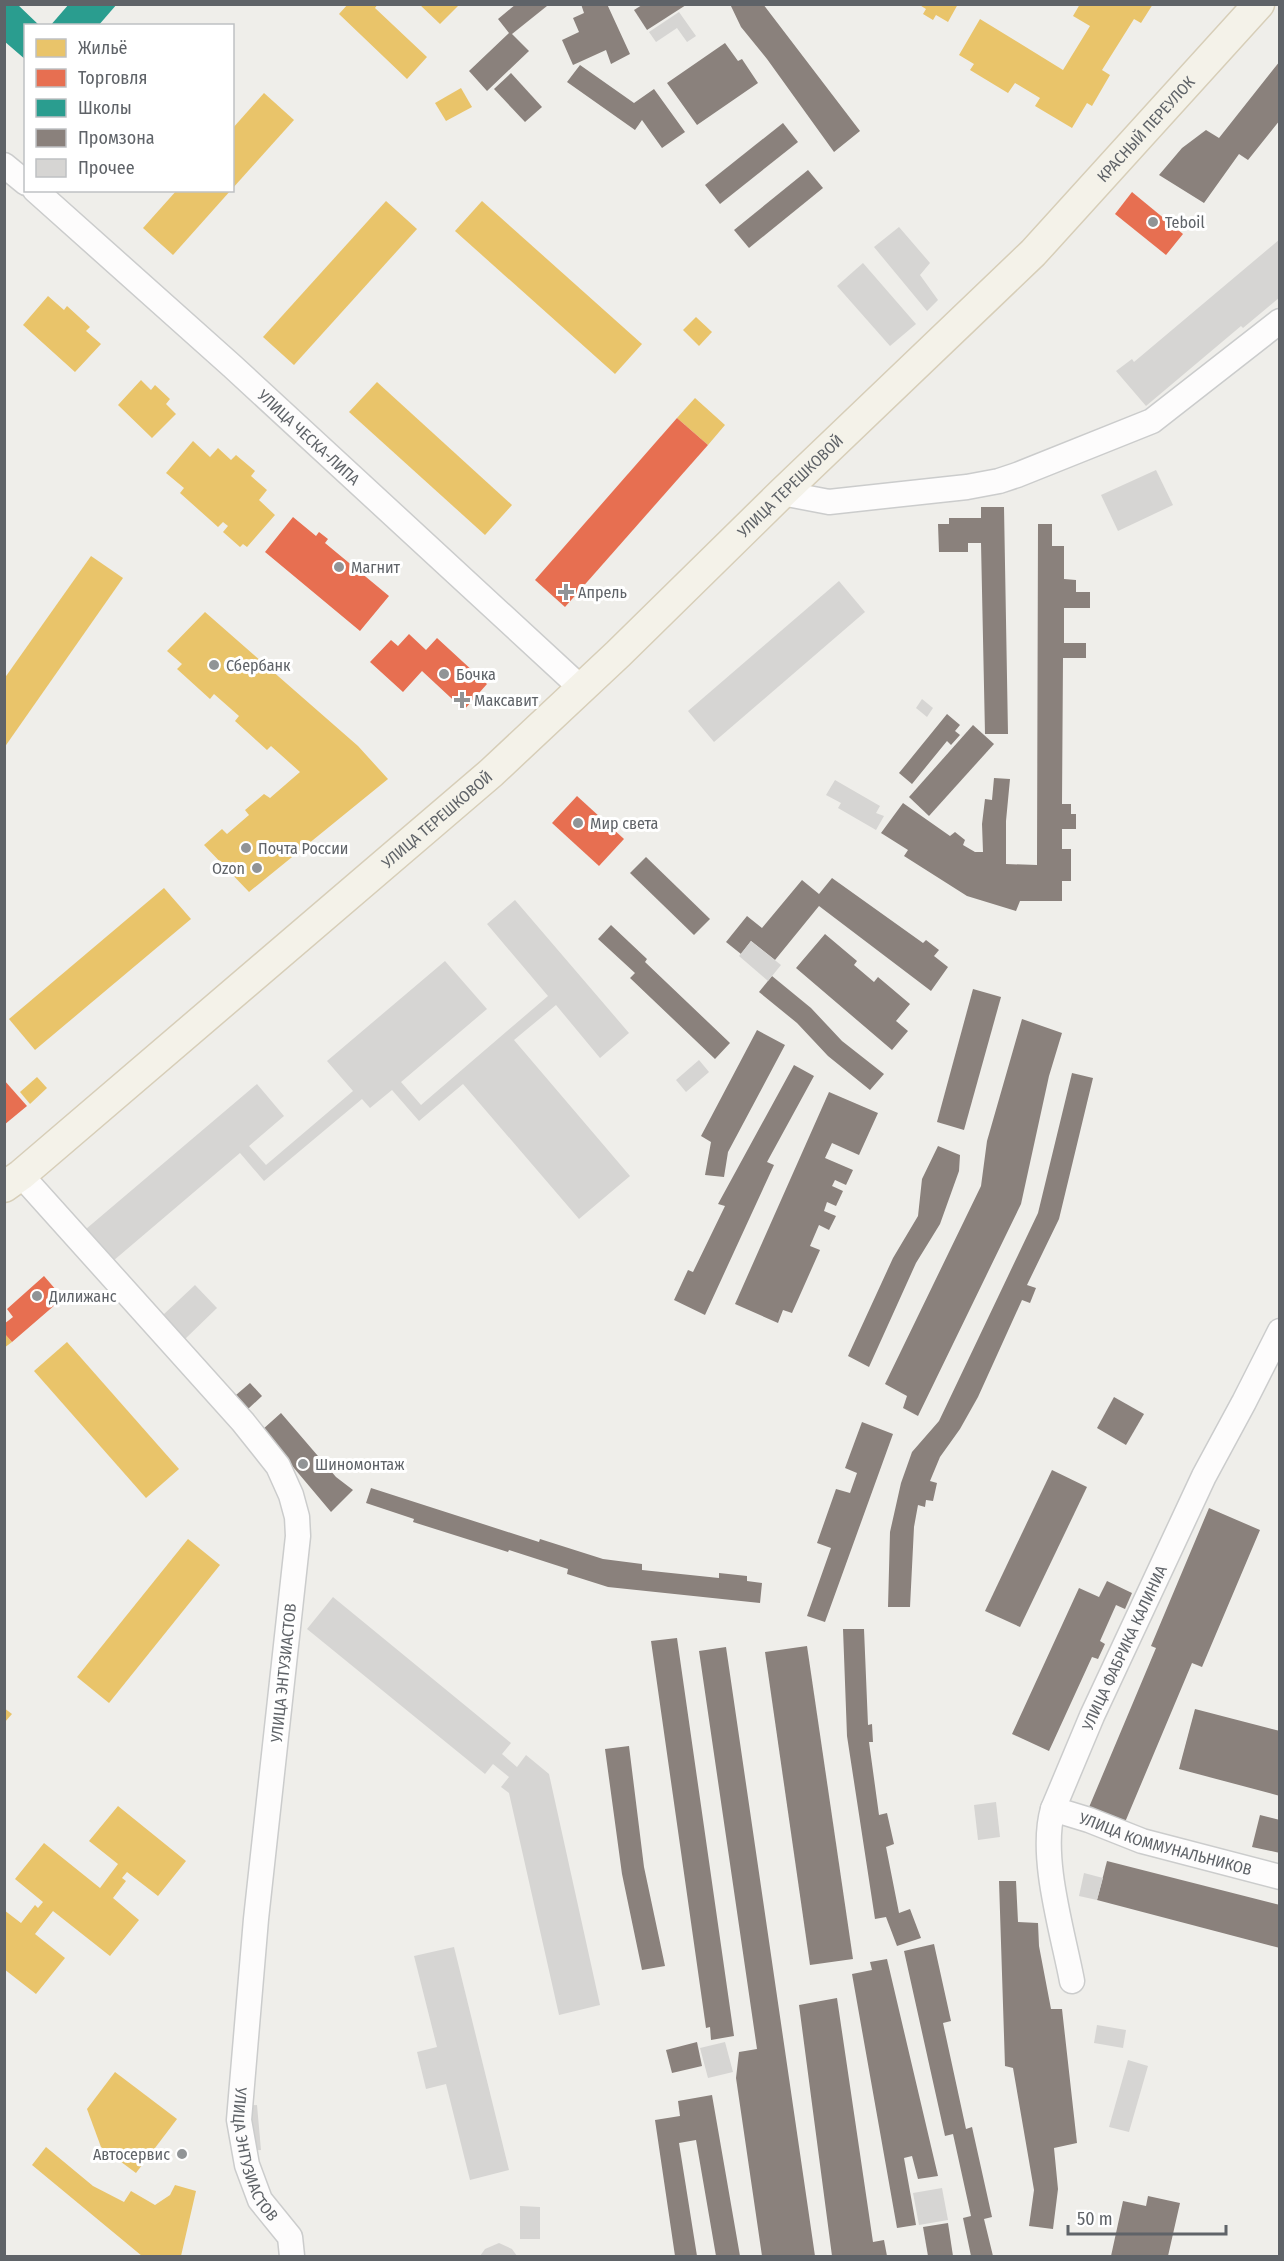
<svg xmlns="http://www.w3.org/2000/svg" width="1284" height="2261" font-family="'Fira Sans Condensed',sans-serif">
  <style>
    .homes { fill: #e9c46a }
    .shops { fill: #e76f51 }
    .schools { fill: #2a9d8f }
    .industry { fill: #8a817c }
    .building { fill: #d6d5d3 }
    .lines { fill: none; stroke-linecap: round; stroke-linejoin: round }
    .minor-casing { stroke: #cbcccc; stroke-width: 27 }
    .major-casing { stroke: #d7ceb8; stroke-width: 33 }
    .minor { stroke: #fdfcfc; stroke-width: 24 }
    .major { stroke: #f4f2e9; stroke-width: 30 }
    .poi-dot { fill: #919496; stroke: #fff; stroke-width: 2 }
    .labels { text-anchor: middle; stroke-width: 6; stroke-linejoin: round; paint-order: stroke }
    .street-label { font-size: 16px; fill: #5f6368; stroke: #fff }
    .poi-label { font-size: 16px; fill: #5f6368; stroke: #fff; text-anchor: start }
  </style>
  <rect width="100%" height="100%" fill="#efeeea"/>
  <g class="homes">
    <polygon points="348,4 378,4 375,8 427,57 407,79 339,14"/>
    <polygon points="419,4 460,4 440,24"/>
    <polygon points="918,4 958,4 948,22 936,15 933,20 923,14 926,9"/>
    <polygon points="1080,4 1153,4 1141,23 1134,19 1102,70 1110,75 1092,106 1087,103 1072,128 1035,106 1040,98 1015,83 1008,93 970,70 974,64 959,55 980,19 1063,70 1090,26 1073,16"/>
    <polygon points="461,88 472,107 446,121 435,103"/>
    <polygon points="264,93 294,120 232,189 232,129"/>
    <polygon points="177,190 231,190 173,255 143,228"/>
    <polygon points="386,201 417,229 294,365 263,337"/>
    <polygon points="482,201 642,344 615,374 455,231"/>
    <polygon points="48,296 64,310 67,306 90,327 86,331 101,344 75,372 23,325"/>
    <polygon points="696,317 712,332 699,346 683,330"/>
    <polygon points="141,380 151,390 155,385 170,399 166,404 176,414 152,438 118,405"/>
    <polygon points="377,382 512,505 485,535 349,412"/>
    <polygon points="695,398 725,425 708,445 677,418"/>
    <polygon points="193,441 210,457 218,448 231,460 236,455 255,471 251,476 267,490 259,500 275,515 247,547 243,544 240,547 223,532 228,526 223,522 218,527 180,493 184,488 166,473"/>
    <polygon points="91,556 123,578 4,748 4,679"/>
    <polygon points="205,612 358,746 388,779 249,892 204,845 222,829 227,834 249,815 245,810 264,794 270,798 300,772 271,746 267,750 235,721 239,716 214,694 210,699 177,669 182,664 167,651"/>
    <polygon points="164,888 191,919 35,1050 9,1019"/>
    <polygon points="37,1077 47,1088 30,1104 20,1092"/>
    <polygon points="4,1333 12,1342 4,1348"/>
    <polygon points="67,1342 179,1469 146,1498 34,1371"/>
    <polygon points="188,1539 220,1565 109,1703 77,1677"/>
    <polygon points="4,1708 12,1714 4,1723"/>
    <polygon points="118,1806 186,1861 158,1896 127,1872 122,1878 126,1881 113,1898 139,1920 110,1956 53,1911 35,1934 65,1958 36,1994 4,1969 4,1910 21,1923 35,1905 38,1908 43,1902 15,1879 44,1843 100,1888 118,1864 89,1841"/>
    <polygon points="115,2072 177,2119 136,2173 101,2147 87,2109"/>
    <polygon points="46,2147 93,2186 124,2202 131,2191 155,2205 170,2195 175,2185 196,2191 181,2256 142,2256 32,2165"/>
  </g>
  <g class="shops">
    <polygon points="1132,192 1183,234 1166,255 1115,214"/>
    <polygon points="677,418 708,445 565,607 535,580"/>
    <polygon points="293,517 316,536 319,532 328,539 325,543 389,596 360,631 265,552"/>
    <polygon points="409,634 426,650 437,638 487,684 464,710 422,671 403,692 370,662 391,640 398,646"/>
    <polygon points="577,796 624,839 599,866 552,823"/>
    <polygon points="4,1080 27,1106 4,1125"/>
    <polygon points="44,1276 63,1298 12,1342 4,1333 4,1324 13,1317 7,1309"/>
  </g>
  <g class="schools">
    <polygon points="4,4 17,4 40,26 26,26 26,60 4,41"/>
    <polygon points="69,4 117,4 98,26 50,26"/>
  </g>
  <g class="industry">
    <polygon points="516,4 547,6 512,34 529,51 487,91 469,71 509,33 498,19"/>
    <polygon points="581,4 607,4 630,54 611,64 606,50 573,65 562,40 579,32 573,18 584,13"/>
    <polygon points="730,4 763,4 860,131 834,152 767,59 741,27"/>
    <polygon points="642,5 686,5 647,30 634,10"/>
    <polygon points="725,43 738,61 742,59 758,83 697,125 667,83"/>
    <polygon points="1280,61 1280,120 1248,160 1239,154 1204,203 1159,175 1182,148 1206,130 1219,138"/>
    <polygon points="580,65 634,103 654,89 685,132 662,148 642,120 635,130 567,82"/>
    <polygon points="511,73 542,107 525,122 494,89"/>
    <polygon points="783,123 798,142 720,204 705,185"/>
    <polygon points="808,170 823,188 749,248 734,230"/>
    <polygon points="981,507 1004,507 1008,734 985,734 981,543 968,543 968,552 939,552 938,524 949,524 949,518 981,518"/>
    <polygon points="1038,524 1052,524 1052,546 1064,546 1064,579 1076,580 1076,592 1090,592 1090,608 1064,608 1064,643 1086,643 1086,658 1063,658 1062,804 1071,804 1071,814 1076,814 1076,829 1062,829 1062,849 1071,849 1071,881 1062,881 1062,901 1020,901 1016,911 967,896 904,856 908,850 881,833 903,803 950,836 955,832 965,840 963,845 975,852 983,852 982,824 985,799 992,800 994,778 1010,779 1006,821 1006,864 1037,865"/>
    <polygon points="947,714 960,725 955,731 960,735 951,745 947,741 912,784 899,773"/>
    <polygon points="973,725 994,744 929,816 909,797"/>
    <polygon points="646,857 710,919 694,935 630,873"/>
    <polygon points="832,878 923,943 926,940 939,950 934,956 948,967 931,991 819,906 775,960 751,941 741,954 726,942 747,916 762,928 802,880 819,894"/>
    <polygon points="611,925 647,959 645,962 730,1043 715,1059 630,978 635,973 598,939"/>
    <polygon points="825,934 857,961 854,965 874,982 878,977 910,1004 896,1021 908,1031 892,1050 796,968"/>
    <polygon points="772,976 811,1008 842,1041 884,1074 870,1090 828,1056 797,1023 759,992"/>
    <polygon points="973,989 1001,997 964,1130 937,1122"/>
    <polygon points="1022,1019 1062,1033 1049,1076 1021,1204 918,1416 903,1408 907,1396 885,1384 981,1186 987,1141"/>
    <polygon points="757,1030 785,1045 728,1152 724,1177 705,1175 711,1142 701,1136"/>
    <polygon points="794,1065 814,1076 767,1162 774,1165 705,1315 674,1300 688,1270 693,1272 725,1206 718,1204"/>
    <polygon points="1072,1073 1093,1078 1059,1219 1027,1285 1036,1288 1030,1303 1022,1300 978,1397 960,1429 940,1457 930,1481 937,1483 933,1501 926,1500 925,1507 918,1505 914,1527 910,1607 888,1607 890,1532 901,1483 912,1452 939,1421 1038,1213"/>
    <polygon points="829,1092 878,1113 859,1155 832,1143 825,1158 853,1170 846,1185 835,1180 832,1186 843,1191 836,1206 827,1202 824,1211 836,1216 829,1230 819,1225 810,1246 820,1250 792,1313 783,1310 778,1323 735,1304"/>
    <polygon points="938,1146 960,1155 959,1171 940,1224 916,1263 869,1367 848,1356 893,1258 918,1216 922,1179"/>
    <polygon points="250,1383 262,1396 248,1409 236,1395"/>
    <polygon points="1114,1397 1144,1414 1126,1445 1097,1428"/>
    <polygon points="281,1413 336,1477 353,1490 331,1512 262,1430"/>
    <polygon points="862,1422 893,1434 825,1622 807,1616 831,1548 817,1543 836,1489 850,1493 857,1473 845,1468"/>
    <polygon points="1052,1470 1087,1487 1020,1627 985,1611"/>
    <polygon points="371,1488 539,1542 540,1539 603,1559 642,1564 642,1570 719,1578 719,1573 747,1576 747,1581 762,1583 760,1603 608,1587 567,1574 568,1569 509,1550 508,1552 413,1522 414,1519 366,1503"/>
    <polygon points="1209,1508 1260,1530 1202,1667 1192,1663 1123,1827 1087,1812 1156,1648 1151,1646"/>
    <polygon points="1107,1581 1132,1593 1125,1609 1116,1605 1100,1641 1105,1644 1098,1659 1092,1657 1049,1751 1012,1734 1079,1588 1099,1597"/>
    <polygon points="843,1629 864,1629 868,1725 872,1724 873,1742 869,1742 879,1815 887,1813 894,1844 886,1847 899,1913 910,1909 921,1938 897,1946 886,1917 875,1919 847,1736"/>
    <polygon points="677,1638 734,2036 711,2040 710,2027 706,2028 651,1641"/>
    <polygon points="807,1646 853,1959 810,1965 765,1652"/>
    <polygon points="726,1647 815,2256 762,2256 736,2078 739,2052 757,2049 699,1651"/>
    <polygon points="1195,1709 1280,1731 1280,1796 1179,1769"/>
    <polygon points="629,1746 644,1867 665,1966 642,1970 622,1874 605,1749"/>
    <polygon points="1260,1815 1280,1820 1280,1853 1252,1847"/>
    <polygon points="1107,1861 1280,1905 1280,1948 1097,1900"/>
    <polygon points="999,1881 1016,1881 1018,1922 1038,1923 1039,1946 1051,2009 1062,2009 1077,2143 1054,2148 1058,2189 1053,2229 1029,2226 1034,2190 1013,2068 1005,2066"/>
    <polygon points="934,1944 951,2021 943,2023 966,2129 972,2127 992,2217 984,2219 993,2256 971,2256 963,2218 971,2216 953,2134 945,2136 904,1951"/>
    <polygon points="887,1959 938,2176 918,2179 912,2156 904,2158 916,2225 897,2228 852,1974 872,1970 870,1962"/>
    <polygon points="837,1998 873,2242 884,2240 887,2256 832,2256 799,2005"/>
    <polygon points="697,2042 702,2066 672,2073 666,2050"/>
    <polygon points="712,2095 740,2256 716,2256 696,2140 679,2143 697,2256 675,2256 655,2120 680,2116 678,2101"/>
    <polygon points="1148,2196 1180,2203 1168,2256 1111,2256 1123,2201 1146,2206"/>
    <polygon points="948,2223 953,2256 928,2256 923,2227"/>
  </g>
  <g class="building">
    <polygon points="679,12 696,36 687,42 677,28 656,42 649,32"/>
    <polygon points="899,227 930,263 920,275 938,300 927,311 874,247"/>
    <polygon points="1280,239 1280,297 1243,328 1241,326 1146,406 1116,371 1132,359 1134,362"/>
    <polygon points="863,263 916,324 890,346 837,286"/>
    <polygon points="1156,470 1173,505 1118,531 1101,495"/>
    <polygon points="839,581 865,612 714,742 688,711"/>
    <polygon points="922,699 933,708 927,717 916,708"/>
    <polygon points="835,780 880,806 876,813 884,816 876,830 838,808 841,803 826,795"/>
    <polygon points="515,900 629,1033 600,1058 556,1005 514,1040 630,1176 579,1219 463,1084 419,1121 392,1090 370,1108 362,1099 264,1181 240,1153 113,1261 86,1229 257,1084 284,1116 249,1146 266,1165 353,1091 327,1061 445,961 487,1009 401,1082 421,1105 548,996 487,924"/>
    <polygon points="751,941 781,965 768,981 739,956"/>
    <polygon points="699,1060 709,1072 686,1092 676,1080"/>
    <polygon points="195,1285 217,1308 185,1339 163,1315"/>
    <polygon points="333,1597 511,1743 502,1754 517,1767 526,1755 549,1774 600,2005 559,2015 509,1793 501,1787 509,1777 493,1764 485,1774 307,1629"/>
    <polygon points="996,1802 1000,1837 978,1840 974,1805"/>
    <polygon points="1084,1873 1103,1878 1097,1900 1079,1896"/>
    <polygon points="454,1947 509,2170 470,2180 446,2084 426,2089 417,2052 437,2047 414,1956"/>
    <polygon points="1097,2025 1126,2030 1123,2048 1094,2043"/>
    <polygon points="725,2042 733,2072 708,2078 700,2048"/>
    <polygon points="1128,2060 1148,2066 1129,2132 1109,2127"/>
    <polygon points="257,2105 261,2150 249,2151 245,2106"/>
    <polygon points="942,2188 948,2220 919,2225 913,2193"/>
    <polygon points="520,2206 540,2207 540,2239 520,2239"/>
    <polygon points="499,2243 512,2249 517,2256 480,2256 485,2249"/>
  </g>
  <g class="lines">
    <defs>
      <g id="minor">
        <polyline points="4,165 26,183"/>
        <path id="s1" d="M35,190L232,366L581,688"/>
        <polyline points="782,493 829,502 967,487 999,481 1017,475 1152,421 1280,321"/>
        <path id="s2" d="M21,1175L243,1422L278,1466L291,1495L297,1517L298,1536L256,1919L239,2120L247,2165L260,2200L290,2237L292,2256"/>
        <path id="s3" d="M1053,1809L1089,1820L1142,1841L1280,1877"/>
        <path id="s4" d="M1072,1981C1063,1933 1039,1856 1053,1809L1092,1716L1204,1476L1244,1402L1280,1331"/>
      </g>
      <g id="major">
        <path id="s5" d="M4,1187L21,1175L491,773L618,654L782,493L1033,253L1259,4"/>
      </g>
    </defs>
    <use href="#minor" class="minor-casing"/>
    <use href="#major" class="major-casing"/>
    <use href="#minor" class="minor"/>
    <use href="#major" class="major"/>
  </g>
  <g class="poi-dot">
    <circle cx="1153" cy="222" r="6"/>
    <circle cx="339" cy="567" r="6"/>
    <path d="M563 583h6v6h6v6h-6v6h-6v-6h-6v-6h6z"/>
    <circle cx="214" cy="665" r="6"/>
    <circle cx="444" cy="674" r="6"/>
    <path d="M459 691h6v6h6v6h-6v6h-6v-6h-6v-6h6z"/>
    <circle cx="578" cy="823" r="6"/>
    <circle cx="246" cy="848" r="6"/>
    <circle cx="257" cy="868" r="6"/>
    <circle cx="37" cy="1296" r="6"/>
    <circle cx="303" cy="1464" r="6"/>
    <circle cx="182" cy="2154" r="6"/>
  </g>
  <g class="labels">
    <g class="street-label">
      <text dy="6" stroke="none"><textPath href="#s5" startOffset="1558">КРАСНЫЙ ПЕРЕУЛОК</textPath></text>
      <text dy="6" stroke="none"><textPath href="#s1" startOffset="369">УЛИЦА ЧЕСКА-ЛИПА</textPath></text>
      <text dy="6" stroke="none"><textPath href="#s5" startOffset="1054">УЛИЦА ТЕРЕШКОВОЙ</textPath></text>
      <text dy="6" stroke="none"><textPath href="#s5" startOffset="568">УЛИЦА ТЕРЕШКОВОЙ</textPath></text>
      <text dy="6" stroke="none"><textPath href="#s4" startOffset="351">УЛИЦА ФАБРИКА КАЛИНИА</textPath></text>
      <text transform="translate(283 1673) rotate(-84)" y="6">УЛИЦА ЭНТУЗИАСТОВ</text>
      <text dy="6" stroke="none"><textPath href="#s3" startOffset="118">УЛИЦА КОММУНАЛЬНИКОВ</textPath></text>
      <text dy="6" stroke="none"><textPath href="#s2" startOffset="1086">УЛИЦА ЭНТУЗИАСТОВ</textPath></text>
    </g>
    <g class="poi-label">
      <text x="1165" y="228">Teboil</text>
      <text x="351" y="573">Магнит</text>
      <text x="578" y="598">Апрель</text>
      <text x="226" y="671">Сбербанк</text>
      <text x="456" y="680">Бочка</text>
      <text x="474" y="706">Максавит</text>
      <text x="590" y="829">Мир света</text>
      <text x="258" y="854">Почта России</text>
      <text x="245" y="874" text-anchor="end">Ozon</text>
      <text x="49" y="1302">Дилижанс</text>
      <text x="315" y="1470">Шиномонтаж</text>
      <text x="170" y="2160" text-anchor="end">Автосервис</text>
    </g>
  </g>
  <rect width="1284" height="2261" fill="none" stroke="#5f6368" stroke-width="12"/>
  <rect x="24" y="24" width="210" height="168" fill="#ffffff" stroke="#bfc1c3" stroke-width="1.5"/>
  <rect x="36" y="39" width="30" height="18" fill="#e9c46a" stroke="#bfc1c3" stroke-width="1.5"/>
  <text x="78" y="54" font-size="18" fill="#5f6368">Жильё</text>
  <rect x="36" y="69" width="30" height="18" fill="#e76f51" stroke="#bfc1c3" stroke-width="1.5"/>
  <text x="78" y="84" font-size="18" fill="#5f6368">Торговля</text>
  <rect x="36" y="99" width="30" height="18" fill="#2a9d8f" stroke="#bfc1c3" stroke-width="1.5"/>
  <text x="78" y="114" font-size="18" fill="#5f6368">Школы</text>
  <rect x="36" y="129" width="30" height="18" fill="#8a817c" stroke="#bfc1c3" stroke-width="1.5"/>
  <text x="78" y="144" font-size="18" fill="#5f6368">Промзона</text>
  <rect x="36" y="159" width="30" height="18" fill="#d6d5d3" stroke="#bfc1c3" stroke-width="1.5"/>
  <text x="78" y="174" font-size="18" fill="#5f6368">Прочее</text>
  <path d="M1068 2225v9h158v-9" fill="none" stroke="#5f6368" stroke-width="3"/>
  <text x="1077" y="2225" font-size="18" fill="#5f6368" stroke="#ffffff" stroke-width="4.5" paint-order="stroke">50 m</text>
</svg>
